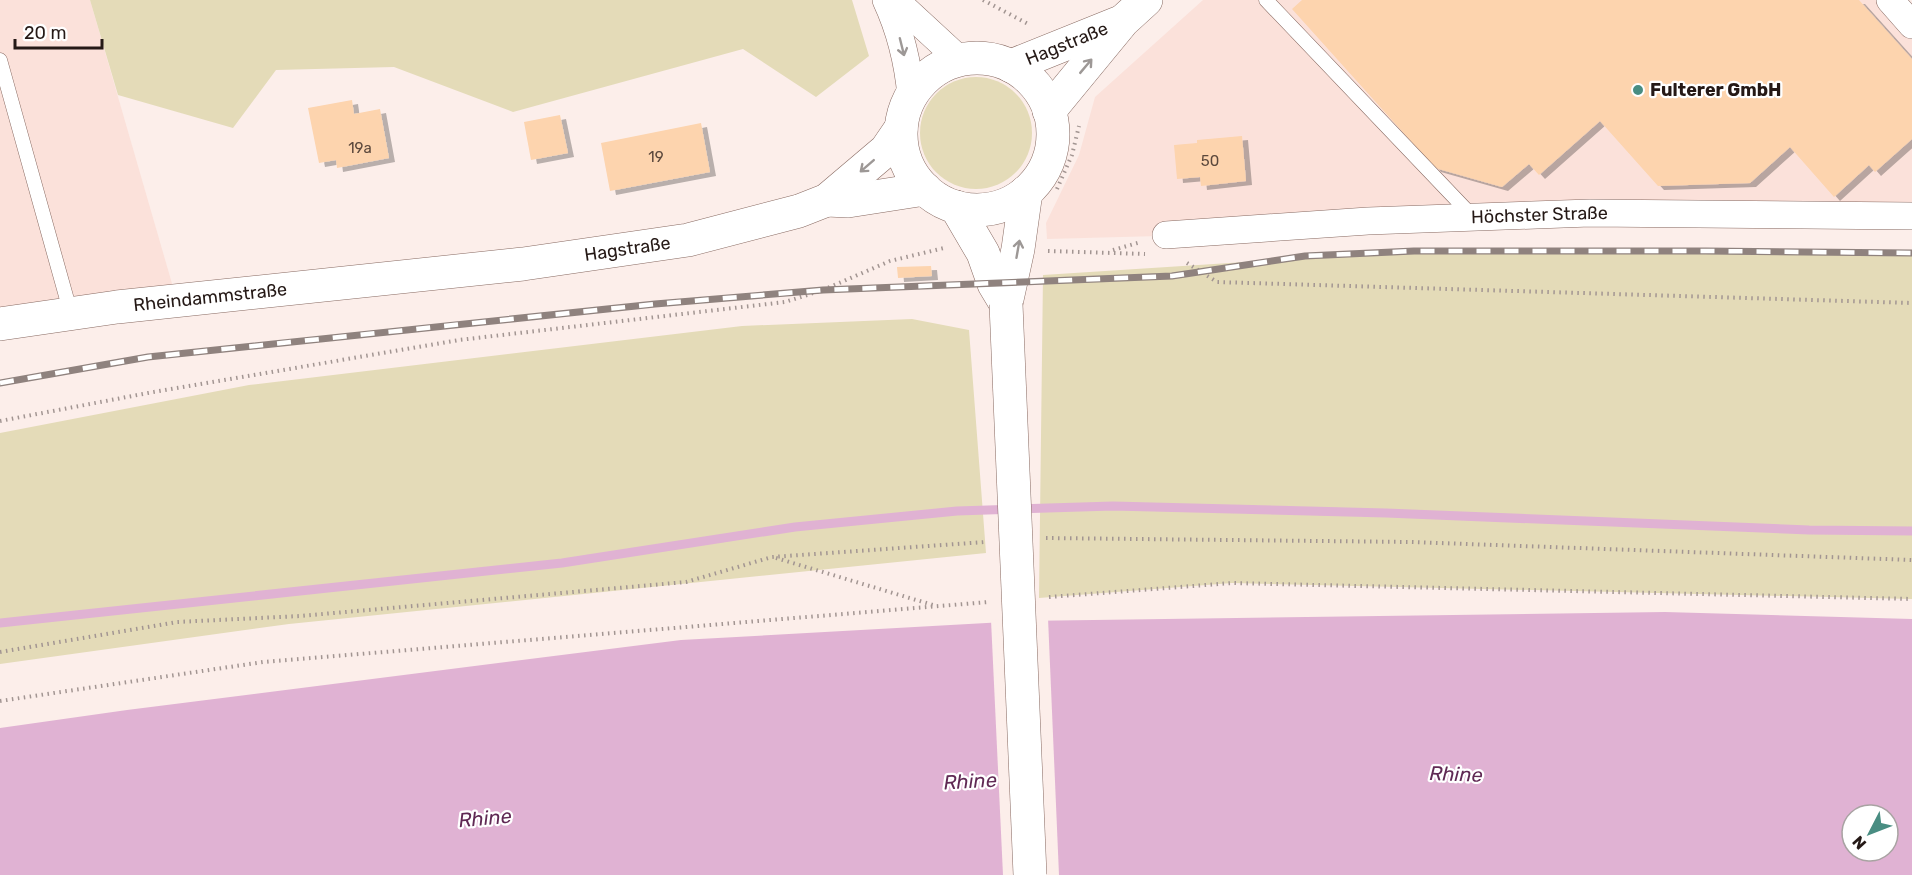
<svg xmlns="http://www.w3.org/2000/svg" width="1912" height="875" font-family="Rubik,sans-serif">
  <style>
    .built { fill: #fbe1da }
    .green { fill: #e4dbb8 }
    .water { fill: #e0b2d3; fill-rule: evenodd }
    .pier { fill: #fceeea }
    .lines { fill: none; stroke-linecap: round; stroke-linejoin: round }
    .stream { stroke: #e0b2d3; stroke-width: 9 }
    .building { fill: #fdd4ae; filter: url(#shadow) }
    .service-casing { stroke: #886a62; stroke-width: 15 }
    .minor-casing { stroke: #886a62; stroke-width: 28 }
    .secondary-casing { stroke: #886a62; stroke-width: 34 }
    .primary-casing { stroke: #886a62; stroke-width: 34 }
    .path { stroke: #a29592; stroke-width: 4; stroke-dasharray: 1.5 4.5; stroke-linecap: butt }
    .service { stroke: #fff; stroke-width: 14 }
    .minor { stroke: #fff; stroke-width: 27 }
    .secondary { stroke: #fff; stroke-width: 33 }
    .primary { stroke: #fff; stroke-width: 33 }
    .rail-casing { stroke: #8f827e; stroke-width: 7 }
    .rail { stroke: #fff; stroke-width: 4.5; stroke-dasharray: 14; stroke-linecap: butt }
    .secondary-bridge-casing { stroke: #886a62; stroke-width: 34; stroke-linecap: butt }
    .secondary-bridge { stroke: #fff; stroke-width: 33 }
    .oneway { stroke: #9d9896 }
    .poi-dot { fill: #498d82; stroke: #fff; stroke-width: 2 }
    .labels { text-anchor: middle; stroke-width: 4.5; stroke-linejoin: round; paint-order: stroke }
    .number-label { font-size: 15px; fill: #5b483c }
    .street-label { font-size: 18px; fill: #251916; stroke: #fff }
    .poi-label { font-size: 18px; font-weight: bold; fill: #251916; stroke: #fff; text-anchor: start }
    .water-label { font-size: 20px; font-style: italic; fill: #602954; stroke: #fff }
  </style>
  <defs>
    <filter id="shadow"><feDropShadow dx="6" dy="4" stdDeviation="0" flood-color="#0004"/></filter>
  </defs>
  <rect width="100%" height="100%" fill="#fceeea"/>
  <g class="built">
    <polygon points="0,0 90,0 173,287 0,314"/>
    <polygon points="1203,0 1890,0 1912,25 1912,216 1047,239 1046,223 1079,155 1095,97"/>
  </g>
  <g class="green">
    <polygon points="90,0 852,0 869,56 816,97 743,49 513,112 394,67 276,70 233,128 118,95"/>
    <circle cx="976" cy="133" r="56"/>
    <polygon points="1414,251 1705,251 1912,254 1912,599 1232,583 1039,598 1043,275"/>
    <polygon points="912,319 969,330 986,553 289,624 0,664 0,433 249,385 742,326"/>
  </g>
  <path class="water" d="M1665,612L1912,619V875H0V728L127,710L681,640L1022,621ZM1852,815H1888V851H1852Z"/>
  <polygon class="pier" points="1048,618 1059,875 1003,875 991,620"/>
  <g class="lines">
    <polyline class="stream" points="0,623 562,563 795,527 957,511 1113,506 1386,513 1809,530 1912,531"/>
  </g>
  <g class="building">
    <polygon points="1302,0 1859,0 1912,59 1912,139 1875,172 1869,165 1834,197 1790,147 1750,183 1658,186 1600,121 1539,175 1529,164 1502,187 1435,168 1292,9"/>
    <polygon points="352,100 354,114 380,109 389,158 337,168 336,160 319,163 308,108"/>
    <polygon points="560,115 568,153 531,160 524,122"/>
    <polygon points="701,123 710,172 610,191 601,143"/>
    <polygon points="1242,136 1246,181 1201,186 1200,177 1177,179 1174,145 1197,143 1197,140"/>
    <polygon points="931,266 932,276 898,278 897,267"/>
  </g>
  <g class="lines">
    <defs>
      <g id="service">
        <polyline points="1266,0 1473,217"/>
        <polyline points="0,60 71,314"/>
      </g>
      <g id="minor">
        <path d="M886,0C900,30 908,63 911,96"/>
        <polyline points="895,0 960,60"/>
        <polyline points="1890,0 1912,25"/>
        <path id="s1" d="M1166,235L1368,221L1590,213L1912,216"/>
      </g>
      <g id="secondary">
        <polyline points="956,207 983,253 994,284 1006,304"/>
        <polyline points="1006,304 1018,249 1026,192"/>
      </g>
      <g id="primary">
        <circle cx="977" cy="134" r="76"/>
        <path id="s2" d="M1011,66L1118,23"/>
        <polyline points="1049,111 1123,21 1146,0"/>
        <polyline points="827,200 848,201 925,189"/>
        <path id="s3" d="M0,324L117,307L523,264L688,240L799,211L827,200L886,150L901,128"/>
      </g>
    </defs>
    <use href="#service" class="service-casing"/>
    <use href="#minor" class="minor-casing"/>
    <use href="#secondary" class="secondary-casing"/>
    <use href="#primary" class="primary-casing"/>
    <g class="path">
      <polyline points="983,0 1030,25"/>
      <polyline points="1057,189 1072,155 1079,126"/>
      <polyline points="1113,250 1141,242"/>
      <polyline points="1048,251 1145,254"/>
      <polyline points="1187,263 1217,282 1912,303"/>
      <polyline points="0,421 148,393 459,340 785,302 823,290 890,261 944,248"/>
      <polyline points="1046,538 1411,542 1912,560"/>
      <polyline points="776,558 933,605"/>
      <polyline points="1049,597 1232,583 1912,599"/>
      <polyline points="0,652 177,622 300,616 686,582 772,557 985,542"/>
      <polyline points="0,701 263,662 988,602"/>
    </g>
    <use href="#service" class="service"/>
    <use href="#minor" class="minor"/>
    <use href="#secondary" class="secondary"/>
    <use href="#primary" class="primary"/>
    <defs>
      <polyline id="rail" points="0,383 148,357 655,304 823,290 1172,276 1305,256 1414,251 1705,251 1912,253"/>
    </defs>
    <use href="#rail" class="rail-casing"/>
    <use href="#rail" class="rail"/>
    <defs>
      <polyline id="secondary-bridge" points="1006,304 1030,875"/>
    </defs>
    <use href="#secondary-bridge" class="secondary-bridge-casing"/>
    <use href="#secondary-bridge" class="secondary-bridge"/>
  </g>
  <defs><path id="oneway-shaft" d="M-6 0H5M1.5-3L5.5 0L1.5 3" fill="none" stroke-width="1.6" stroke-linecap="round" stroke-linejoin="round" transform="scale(1.5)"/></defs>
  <g class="oneway">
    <use href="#oneway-shaft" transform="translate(902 47) rotate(76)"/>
    <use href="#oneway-shaft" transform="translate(1086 66) rotate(-50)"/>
    <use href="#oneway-shaft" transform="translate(867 166) rotate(139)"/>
    <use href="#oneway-shaft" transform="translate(1018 249) rotate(-80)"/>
  </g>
  <circle class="poi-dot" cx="1638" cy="90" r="6"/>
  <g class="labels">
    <g class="number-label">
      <text x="360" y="153">19a</text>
      <text x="656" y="162">19</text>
      <text x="1210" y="166">50</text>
    </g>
    <g class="street-label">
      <text dy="6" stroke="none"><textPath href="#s2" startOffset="60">Hagstraße</textPath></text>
      <text dy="6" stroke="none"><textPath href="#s1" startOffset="374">Höchster Straße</textPath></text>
      <text dy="6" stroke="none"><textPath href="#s3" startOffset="632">Hagstraße</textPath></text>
      <text dy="6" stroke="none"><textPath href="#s3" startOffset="212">Rheindammstraße</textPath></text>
    </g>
    <g class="poi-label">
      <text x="1650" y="96">Fulterer GmbH</text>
    </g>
    <g class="water-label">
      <text transform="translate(1456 774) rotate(2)" y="7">Rhine</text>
      <text transform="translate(970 781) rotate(-3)" y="7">Rhine</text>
      <text transform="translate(485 818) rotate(-5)" y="7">Rhine</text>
    </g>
  </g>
  <g transform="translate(1870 833) rotate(228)"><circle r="28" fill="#ffffff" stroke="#a8a3a2" stroke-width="1.5"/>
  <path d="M0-4.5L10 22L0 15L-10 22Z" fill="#498d82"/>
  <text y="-9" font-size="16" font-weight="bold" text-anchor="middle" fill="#251916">N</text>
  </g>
  <path d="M15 39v9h87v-9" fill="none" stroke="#251916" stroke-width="3"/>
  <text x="24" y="39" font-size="18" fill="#251916" stroke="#ffffff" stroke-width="4.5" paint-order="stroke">20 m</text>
</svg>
